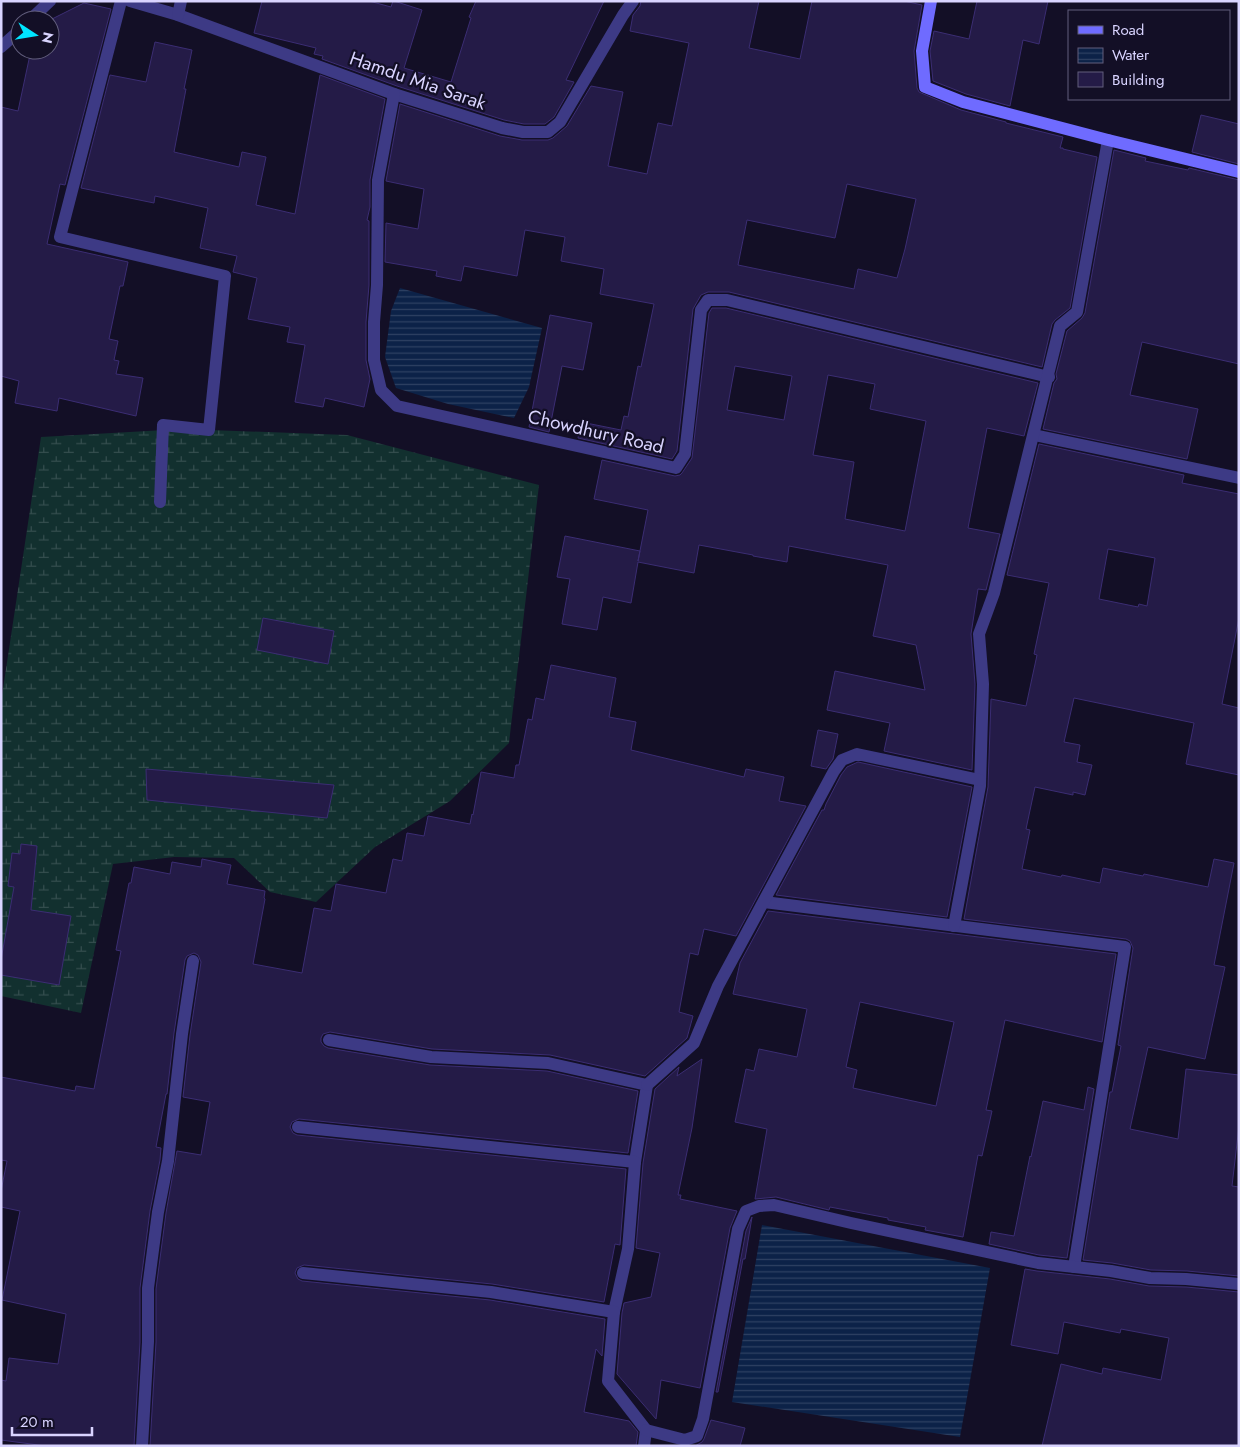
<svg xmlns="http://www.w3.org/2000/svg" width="1240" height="1447" font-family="Jost,sans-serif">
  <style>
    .wetland { fill: url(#wetland-marsh) }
    .water { fill: url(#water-rules) }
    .building { fill: #241b47; stroke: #3b2d73; fill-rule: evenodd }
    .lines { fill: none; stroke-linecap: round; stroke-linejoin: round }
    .street { stroke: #3d3a85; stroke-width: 12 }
    .secondary { stroke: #6f6bff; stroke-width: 12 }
    .labels { text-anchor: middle; stroke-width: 4.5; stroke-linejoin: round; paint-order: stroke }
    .street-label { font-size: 19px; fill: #d9d4ff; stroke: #130f26 }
  </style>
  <defs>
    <pattern id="wetland-marsh" width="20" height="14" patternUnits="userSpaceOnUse" patternTransform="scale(1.25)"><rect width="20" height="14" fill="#12302f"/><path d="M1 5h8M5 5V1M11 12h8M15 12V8" fill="none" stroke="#344d4e"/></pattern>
    <pattern id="water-rules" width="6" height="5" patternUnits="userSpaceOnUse" patternTransform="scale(1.25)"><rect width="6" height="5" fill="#0c2248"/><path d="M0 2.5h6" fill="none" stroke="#2f4163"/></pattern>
  </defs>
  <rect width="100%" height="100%" fill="#130f26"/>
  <polygon class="wetland" points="183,429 347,435 539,485 509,743 450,801 375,847 316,902 270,892 234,858 174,857 113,864 81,1013 1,996 1,702 41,437"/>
  <g class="water">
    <polygon points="400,288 542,328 529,387 514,418 448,404 396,388 385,357 391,311"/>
    <polygon points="762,1225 990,1268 960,1437 732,1402"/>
  </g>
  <g class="building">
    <polygon points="262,1 369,1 391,7 393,1 394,1 422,10 404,68 451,82 471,18 469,17 476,1 604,1 566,80 574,82 554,117 545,124 524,124 504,120 397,86 322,59 323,56 314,54 316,48 254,33"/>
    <path d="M641,1H759L749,48L800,59L812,1H904L922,5L914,51L917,88L919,92L961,110L1006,122V123L1063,137L1060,148H1063V149L1097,157L1070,308L1055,320L1052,324L1042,367L729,292H708L701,295L693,309L677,451L672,459L578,438L581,422L621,430L624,416L628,417L638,366L641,367L654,304L600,294L604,269L561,261L565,237L525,230L517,276L464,266L461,281L436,276L437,271L385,262L386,223L418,229L424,189L386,181L400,104L500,136L522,140H548L553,138L567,126L591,86L623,92L608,166L647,174L658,123L672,126L689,43L630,31L633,15L640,6ZM847,184L916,199L905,249L897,278L858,269L854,289L738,265L747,220L835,238Z"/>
    <polygon points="977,1 1048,1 1039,44 1023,40 1010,106 966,94 933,81 930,51 934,31 969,39"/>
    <polygon points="84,3 111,9 65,185 60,184 47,244 128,262 123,286 120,286 109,339 118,341 114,360 119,361 116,374 143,378 136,416 59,398 57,411 15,403 19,381 1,376 1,107 18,111 31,50 50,50 50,20"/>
    <polygon points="155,42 192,50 184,89 186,89 174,152 239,167 242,152 266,157 256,205 295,214 320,75 385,99 370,180 370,207 367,220 369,221 369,285 366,322 366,360 370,379 364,407 325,398 323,407 295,402 305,345 287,342 290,327 248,319 257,278 233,272 237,256 200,248 208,208 155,196 154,203 81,188 110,75 146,82"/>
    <polygon points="1201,115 1239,124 1239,164 1192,152"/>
    <polygon points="1114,150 1146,158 1145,161 1188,170 1189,168 1239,180 1239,364 1142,342 1130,395 1198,409 1187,459 1043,429 1054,383 1057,379 1056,374 1067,331 1082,318 1085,313"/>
    <path d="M712,308H726L1038,383L1024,436L987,428L968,528L1000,534L986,590L978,589L971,634L975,684L972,770L884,751L890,723L827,710L835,671L925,690L916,645L873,636L888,565L789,546L787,562L753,556V555L699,545L694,573L638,562L631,603L603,597L597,630L562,624L570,579L557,577L565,536L640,551L638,561L648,510L594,499L602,460L675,476L680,475L682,473L692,458L709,313ZM735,366L792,376L784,420L727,410ZM828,375L875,384L870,409L926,421L905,531L845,519L854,462L813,455Z"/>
    <polygon points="550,315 592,323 583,370 562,366 549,432 529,427"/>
    <path d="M1039,444L1184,475L1182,483L1239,494V618L1222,704L1239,708V775L1186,764L1194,723L1074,698L1064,742L1080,745L1077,762L1092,765L1085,795L1073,792V795L1035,787L1026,829L1030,830L1022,869L1061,877L1062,875L1100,883L1103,868L1143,876L1144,874L1208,887L1214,859L1234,863L1214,965L1225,967L1205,1059L1148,1047L1130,1129L1178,1139L1186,1069L1239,1075V1126L1232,1186L1239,1187V1276L1187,1271L1151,1270L1112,1263L1083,1260L1110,1092H1112L1121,1046L1118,1045L1133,948L1130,941L1126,939L964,919L988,787L991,699L1026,706L1037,655L1034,654L1049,583L1007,575ZM1108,549L1155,558L1147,606L1139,604L1138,607L1099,599Z"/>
    <polygon points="263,618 334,631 328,664 257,650"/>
    <polygon points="551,665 616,678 609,717 636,722 631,750 744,777 746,769 784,777 779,801 806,806 736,936 704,929 698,955 690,953 679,1012 693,1016 687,1038 645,1076 550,1055 432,1049 330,1032 323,1034 321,1038 321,1042 324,1046 328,1048 430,1065 547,1071 638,1091 628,1153 299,1119 292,1122 290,1127 293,1133 297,1135 626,1169 620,1245 615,1244 604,1302 492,1284 304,1265 297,1268 295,1273 298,1279 302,1281 490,1300 605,1319 602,1356 596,1349 584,1412 629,1421 638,1432 636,1446 150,1446 156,1342 156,1289 166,1213 177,1151 201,1155 210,1102 183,1097 190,1035 201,962 198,955 194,953 187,956 185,960 174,1033 167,1094 166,1094 156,1147 161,1148 160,1160 150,1211 140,1288 140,1342 134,1446 46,1446 1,1440 1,1380 6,1381 9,1358 58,1364 66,1314 2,1300 20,1211 1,1207 1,1191 7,1161 1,1160 1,1077 75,1091 76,1086 94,1089 121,951 116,950 129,883 131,883 134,867 170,874 172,862 201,867 202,859 231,865 227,884 265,891 264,898 265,899 253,964 302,973 314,908 331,911 336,884 386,893 393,859 402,861 407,833 424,836 428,816 470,824 472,814 473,815 481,772 514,778 516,765 519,765 528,719 532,720 536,698 544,700"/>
    <polygon points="818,730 838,734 833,759 826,769 811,766"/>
    <polygon points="858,762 972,787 947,917 776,895 822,810 824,810 826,804 841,775 847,767"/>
    <polygon points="146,769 334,785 327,818 147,800"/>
    <polygon points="21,844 37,846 31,910 71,916 59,985 1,975 1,960 14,887 8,886 12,853 20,854"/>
    <path d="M768,911L1116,954L1102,1042L1005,1020L986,1110L992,1111L982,1156L978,1155L963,1237L925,1230L926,1227L888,1220V1218L830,1207L829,1210L776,1197L755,1199L767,1129L735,1122L746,1069L754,1071L759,1049L797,1057L807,1009L733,994L740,963ZM860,1002L954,1022L936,1106L853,1088L857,1070L846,1067Z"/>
    <polygon points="702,1059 692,1128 678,1195 681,1195 680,1199 737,1211 730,1228 700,1388 661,1380 656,1419 617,1374 622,1313 624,1303 651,1297 660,1253 636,1248 643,1163 655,1089 679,1067 677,1076"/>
    <polygon points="1088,1087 1094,1089 1067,1258 1039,1255 989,1244 991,1232 1014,1236 1030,1156 1031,1157 1043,1101 1084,1110"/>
    <polygon points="752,1217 745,1259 743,1259 718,1392 716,1392 746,1231"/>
    <polygon points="1025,1269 1037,1271 1110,1279 1149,1286 1186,1287 1239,1292 1239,1446 1042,1446 1061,1364 1102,1374 1103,1368 1161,1380 1169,1338 1121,1329 1120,1333 1064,1322 1058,1354 1011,1345"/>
    <polygon points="711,1420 745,1428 740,1446 695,1446 702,1442 704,1439"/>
  </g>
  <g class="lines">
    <g class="street">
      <polyline points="121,1 60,237 225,276 209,430 163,425 160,502"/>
      <polyline points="130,1 178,15 394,94 502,128 523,132 548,132 560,122 623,15 633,1"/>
      <polyline points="178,15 181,1"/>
      <polyline points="30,20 50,1"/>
      <polyline points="1,47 20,30"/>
      <polyline points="394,94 378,180 377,285 374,322 374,360 381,390 397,406 676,468 685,454 701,310 708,300 727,300 1049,377"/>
      <polyline points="1034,435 1239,478"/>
      <polyline points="764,902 1125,947 1074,1267"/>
      <polyline points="954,926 980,786 983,684 979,634 994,593 1060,326 1077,312 1108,140"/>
      <polyline points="329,1040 431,1057 548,1063 647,1085 635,1162"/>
      <polyline points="647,1085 694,1043 718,986 834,771 842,760 857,754 980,780"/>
      <polyline points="298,1127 635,1162 628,1249 614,1312"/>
      <polyline points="303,1273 491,1292 614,1312 608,1381 646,1430 644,1446"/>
      <polyline points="646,1430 685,1440 697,1436 703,1419 738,1229 746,1211 759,1206 774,1205 851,1223 1038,1263 1111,1271 1150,1278 1186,1279 1239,1284"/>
      <polyline points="142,1446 148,1342 148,1288 158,1212 168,1161 182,1034 193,961"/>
    </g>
    <polyline class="secondary" points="931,1 922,51 925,87 963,102 1108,140 1239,172"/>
  </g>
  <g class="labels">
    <g class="street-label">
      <text transform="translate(418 80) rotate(19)" y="7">Hamdu Mia Sarak</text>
      <text transform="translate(596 431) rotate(13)" y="7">Chowdhury Road</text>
    </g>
  </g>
  <rect width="1240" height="1447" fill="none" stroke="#d9d4ff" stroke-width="5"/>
  <rect x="1068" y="10" width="162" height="90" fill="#130f26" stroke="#625e7d"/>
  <rect x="1078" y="26" width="25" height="8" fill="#6f6bff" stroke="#625e7d"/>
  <text x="1112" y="35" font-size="15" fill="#d9d4ff">Road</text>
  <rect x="1078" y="48" width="25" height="15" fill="url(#water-rules)" stroke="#625e7d"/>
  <text x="1112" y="60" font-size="15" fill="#d9d4ff">Water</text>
  <rect x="1078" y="72" width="25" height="15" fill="#241b47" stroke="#625e7d"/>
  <text x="1112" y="85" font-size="15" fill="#d9d4ff">Building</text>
  <g transform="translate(35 35) rotate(102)"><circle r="24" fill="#130f26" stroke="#625e7d"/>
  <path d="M0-4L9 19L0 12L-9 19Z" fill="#00e5ff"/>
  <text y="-8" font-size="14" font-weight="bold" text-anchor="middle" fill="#d9d4ff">N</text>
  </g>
  <path d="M12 1427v8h80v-8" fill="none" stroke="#d9d4ff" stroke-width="2.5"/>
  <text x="20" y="1427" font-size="15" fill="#d9d4ff" stroke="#130f26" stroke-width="4" paint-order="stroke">20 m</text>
</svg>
